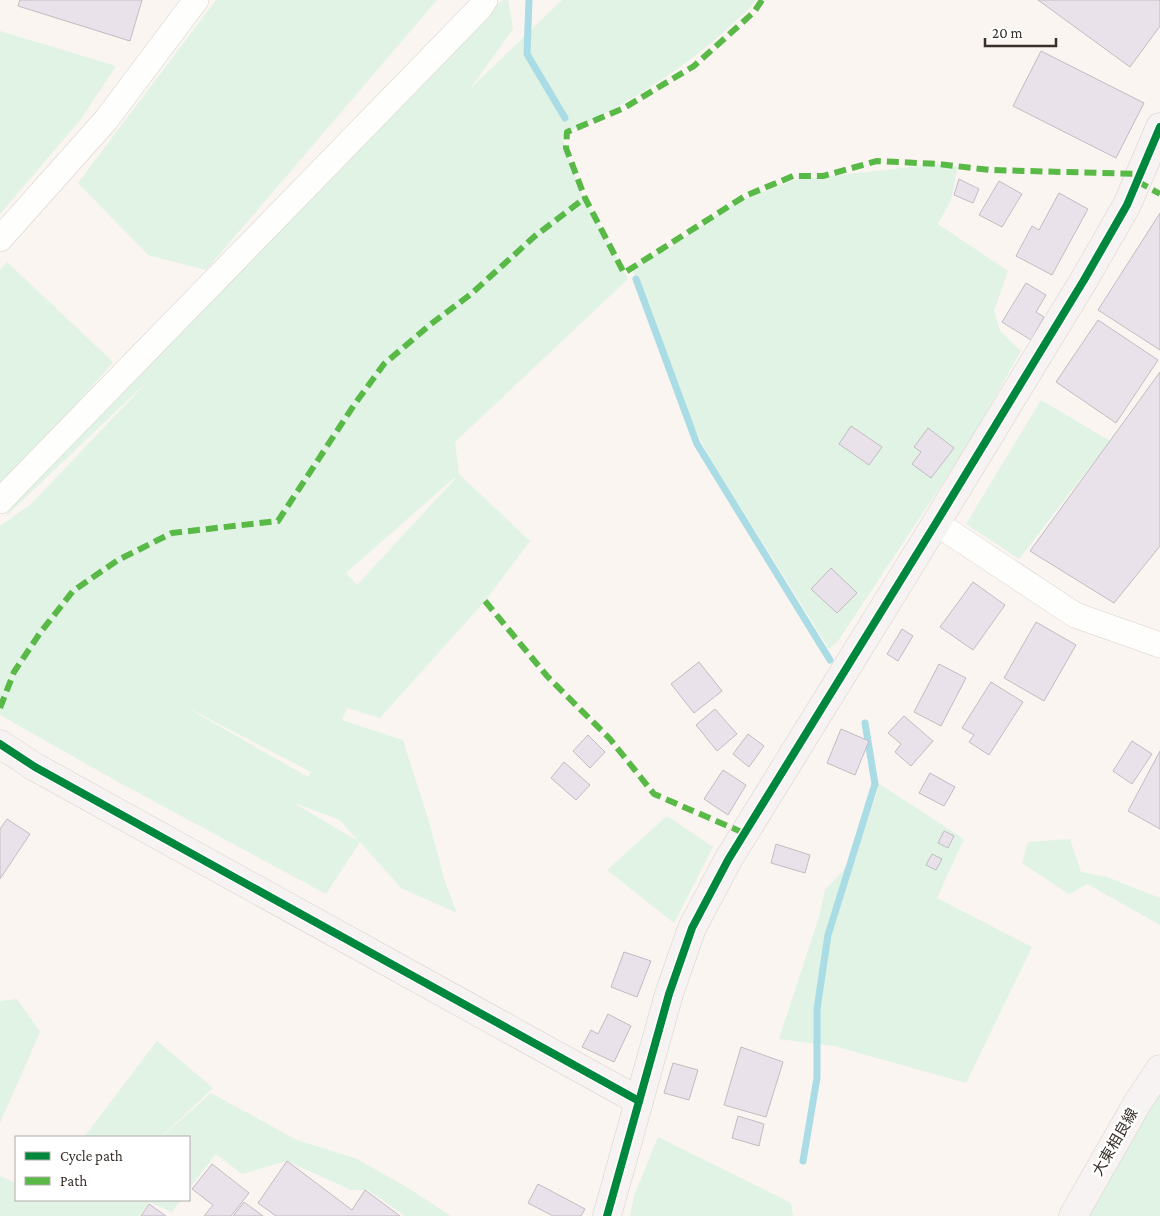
<svg xmlns="http://www.w3.org/2000/svg" width="1160" height="1216" font-family="'Crimson Pro','Noto Sans JP',serif">
  <style>
    .green { fill: #e0f3e5; fill-rule: evenodd }
    .lines { fill: none; stroke-linecap: round; stroke-linejoin: round }
    .stream { stroke: #a9dce4; stroke-width: 7 }
    .building { fill: #eae2eb; stroke: #c1bcbf }
    .street-casing { stroke: #d7d1cc; stroke-width: 26 }
    .secondary-casing { stroke: #d7d1cc; stroke-width: 29 }
    .street { stroke: #fefefd; stroke-width: 25 }
    .secondary { stroke: #f7f3f2; stroke-width: 28 }
    .quiet { stroke: #58b947; stroke-width: 6; stroke-dasharray: 12 6; stroke-linecap: butt }
    .cycleway-casing { stroke: #fff; stroke-width: 11 }
    .cycleway { stroke: #00873e; stroke-width: 8 }
    .labels { text-anchor: middle; stroke-width: 5; stroke-linejoin: round; paint-order: stroke }
    .street-label { font-size: 15px; fill: #382f29; stroke: #fff }
  </style>
  <rect width="100%" height="100%" fill="#faf5f1"/>
  <g class="green">
    <polygon points="216,0 437,0 206,270 148,255 78,183"/>
    <path d="M503,0H508L513,29L470,89L562,0H756C748,11 736,20 726,30C678,73 625,105 567,132L562,137L583,198L555,209L585,198L628,279L455,442L459,474L530,541L485,601L380,718L347,708L342,720L403,740L430,825L444,879L457,913L401,888L360,842L326,894L120,783L0,715V526L31,504L152,377L5,517L33,467L486,13ZM454,478L455,479L357,585L346,573ZM189,709H190L311,772L308,777ZM297,804L340,820L358,841L297,805Z"/>
    <polygon points="0,31 116,66 81,119 0,214"/>
    <polygon points="938,164 942,167 958,166 951,200 938,224 1008,271 994,311 1000,331 1021,351 966,448 838,641 829,649 708,455 678,392 631,266 674,245 732,204 794,180"/>
    <polygon points="7,262 113,362 0,493 0,270"/>
    <polygon points="1041,400 1110,441 1019,559 966,524"/>
    <polygon points="878,783 964,839 937,898 1032,947 966,1083 834,1046 779,1039 819,917 825,890 854,859 877,792"/>
    <polygon points="667,816 713,847 674,923 607,870"/>
    <polygon points="1070,839 1081,872 1107,877 1160,898 1160,925 1087,884 1069,894 1022,863 1028,842"/>
    <polygon points="17,999 40,1032 0,1123 0,1001"/>
    <polygon points="157,1041 213,1088 161,1137 84,1137"/>
    <polygon points="1160,1088 1160,1216 1088,1216"/>
    <polygon points="211,1093 297,1140 355,1158 405,1186 451,1216 405,1216 368,1190 351,1190 287,1161 242,1174 216,1154 189,1189 189,1137 162,1137"/>
    <polygon points="658,1137 791,1203 793,1216 630,1216 634,1196"/>
    <polygon points="0,1176 16,1183 16,1200 181,1200 172,1212 149,1202 139,1216 0,1216"/>
  </g>
  <g class="lines">
    <g class="stream">
      <polyline points="529,0 527,54 565,118"/>
      <polyline points="636,279 697,444 830,660"/>
      <polyline points="803,1161 817,1078 817,1009 828,935 875,784 865,723"/>
    </g>
  </g>
  <g class="building">
    <polygon points="20,0 142,0 130,41 18,6"/>
    <polygon points="1038,0 1160,0 1160,26 1130,67"/>
    <polygon points="1041,51 1144,103 1116,158 1013,106"/>
    <polygon points="959,179 979,189 973,203 954,195"/>
    <polygon points="999,181 1022,194 1002,227 979,215"/>
    <polygon points="1059,193 1088,209 1052,275 1016,256 1032,226 1039,230"/>
    <polygon points="1160,213 1160,350 1098,310"/>
    <polygon points="1026,283 1046,295 1036,312 1044,317 1031,340 1002,322"/>
    <polygon points="1098,320 1158,360 1116,423 1056,382"/>
    <polygon points="1160,372 1160,546 1114,603 1030,551"/>
    <polygon points="851,426 882,447 869,465 839,444"/>
    <polygon points="928,428 954,448 931,478 912,464 921,452 914,447"/>
    <polygon points="831,568 857,593 837,613 811,589"/>
    <polygon points="973,582 1005,605 973,650 940,627"/>
    <polygon points="1036,622 1076,645 1044,701 1004,678"/>
    <polygon points="902,629 913,636 898,661 887,654"/>
    <polygon points="699,662 722,691 694,713 671,684"/>
    <polygon points="939,664 966,678 941,726 914,712"/>
    <polygon points="991,682 1023,702 989,755 969,742 974,735 962,728"/>
    <polygon points="715,709 737,734 717,751 696,725"/>
    <polygon points="904,716 933,741 911,766 895,752 901,744 888,733"/>
    <polygon points="841,729 869,741 855,775 827,763"/>
    <polygon points="748,734 764,746 749,767 733,754"/>
    <polygon points="588,735 605,752 590,768 573,751"/>
    <polygon points="1132,741 1152,754 1132,784 1113,771"/>
    <polygon points="1160,751 1160,829 1128,811"/>
    <polygon points="564,762 590,785 576,800 551,778"/>
    <polygon points="723,770 746,785 728,815 704,799"/>
    <polygon points="930,773 955,787 944,806 919,793"/>
    <polygon points="7,819 30,834 0,879 0,829"/>
    <polygon points="944,831 954,836 948,848 938,843"/>
    <polygon points="776,844 810,855 805,873 771,863"/>
    <polygon points="932,854 942,859 936,870 926,865"/>
    <polygon points="624,952 651,961 637,997 611,987"/>
    <polygon points="608,1014 631,1026 614,1062 582,1047 591,1030 598,1034"/>
    <polygon points="741,1047 783,1062 766,1117 724,1105"/>
    <polygon points="673,1063 698,1070 689,1100 664,1093"/>
    <polygon points="738,1116 764,1124 759,1146 732,1138"/>
    <polygon points="287,1161 352,1210 365,1190 400,1216 276,1216 258,1203"/>
    <polygon points="212,1164 249,1193 231,1216 204,1216 213,1205 192,1189"/>
    <polygon points="538,1184 585,1209 581,1216 553,1216 528,1203"/>
    <polygon points="244,1202 263,1216 233,1216"/>
    <polygon points="149,1204 166,1216 141,1216"/>
  </g>
  <g class="lines">
    <defs>
      <g id="street">
        <polyline points="0,239 106,120 196,0"/>
        <polyline points="0,501 479,9 485,0"/>
        <polyline points="936,523 1075,615 1160,645"/>
      </g>
      <g id="secondary">
        <polyline points="0,744 35,767 639,1101"/>
        <polyline points="607,1216 669,994 692,928 728,860 936,523 1084,280 1127,205 1160,127"/>
        <polyline points="1073,1216 1138,1102 1160,1069"/>
      </g>
    </defs>
    <use href="#street" class="street-casing"/>
    <use href="#secondary" class="secondary-casing"/>
    <use href="#street" class="street"/>
    <use href="#secondary" class="secondary"/>
    <g class="quiet">
      <polyline points="762,0 754,12 694,66 624,108 567,132 566,148 585,198 624,273 745,196 793,176 823,176 877,161 938,164 990,170 1140,174"/>
      <polyline points="1137,181 1160,194"/>
      <polyline points="485,601 547,676 610,739 654,794 744,833"/>
      <polyline points="0,708 14,672 40,633 73,591 118,560 172,533 278,521 354,405 384,364 431,324 471,294 535,236 585,198"/>
    </g>
    <defs>
      <g id="cycleway">
        <polyline points="0,744 35,767 639,1101"/>
        <polyline points="607,1216 669,994 692,928 728,860 936,523 1084,280 1127,205 1160,127"/>
      </g>
    </defs>
    <use href="#cycleway" class="cycleway-casing"/>
    <use href="#cycleway" class="cycleway"/>
  </g>
  <g class="labels">
    <g class="street-label">
      <text transform="translate(1115 1142) rotate(-60)" y="5">大東相良線</text>
    </g>
  </g>
  <rect x="15" y="1136" width="175" height="65" fill="#ffffff" stroke="#afaca9"/>
  <rect x="25" y="1152" width="25" height="8" fill="#00873e" stroke="#afaca9"/>
  <text x="60" y="1161" font-size="15" fill="#382f29">Cycle path</text>
  <rect x="25" y="1177" width="25" height="8" fill="#58b947" stroke="#afaca9"/>
  <text x="60" y="1186" font-size="15" fill="#382f29">Path</text>
  <path d="M985 38v8h71v-8" fill="none" stroke="#382f29" stroke-width="2.5"/>
  <text x="992" y="38" font-size="15" fill="#382f29" stroke="#ffffff" stroke-width="4" paint-order="stroke">20 m</text>
</svg>
